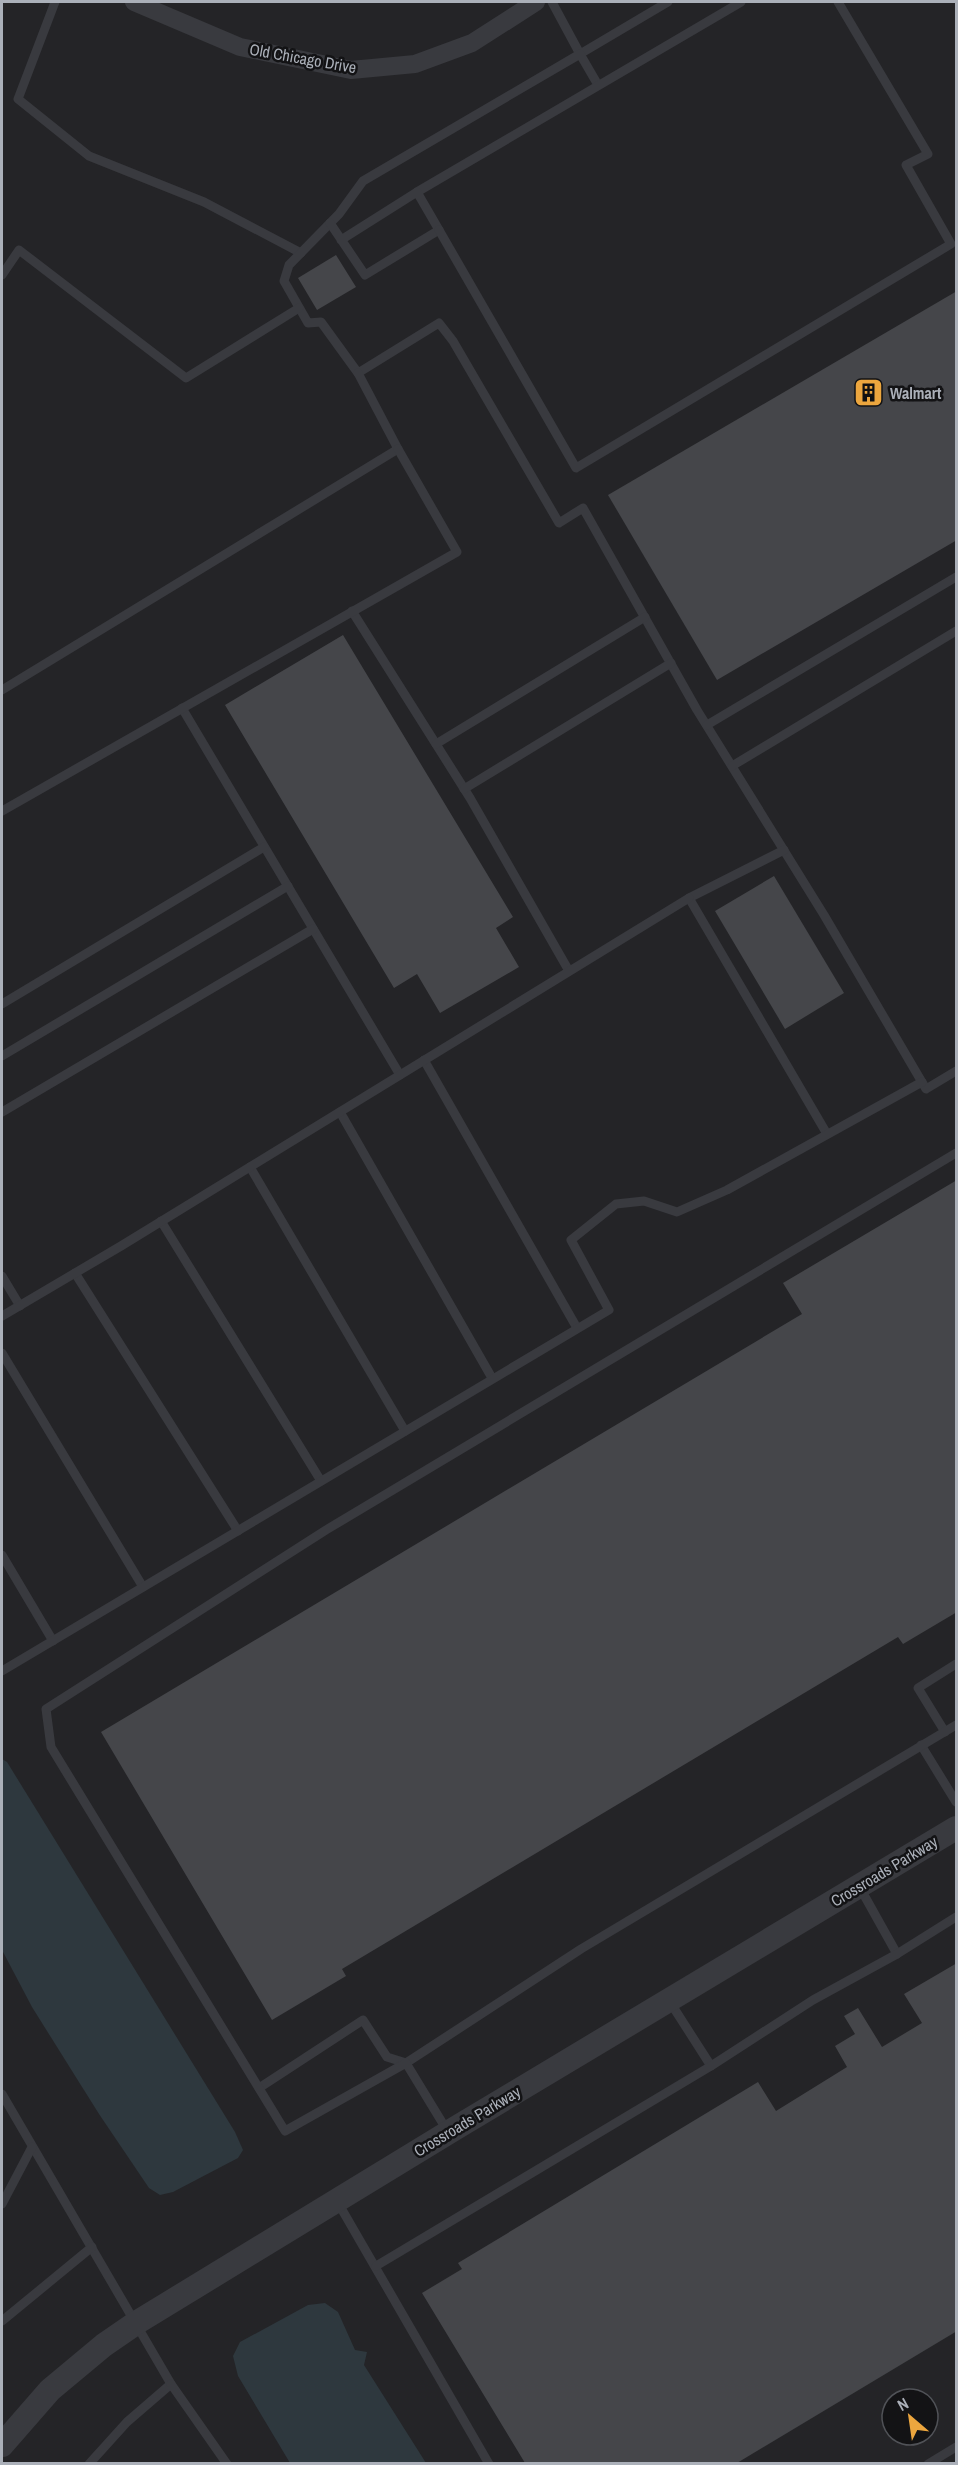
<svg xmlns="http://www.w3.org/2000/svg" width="958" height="2465" font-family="'Archivo Narrow',sans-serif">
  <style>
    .built { fill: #242427; fill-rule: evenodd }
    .water { fill: #2e383e }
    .building { fill: #45464a }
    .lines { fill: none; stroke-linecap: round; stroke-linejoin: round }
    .service { stroke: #393a3f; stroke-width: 9 }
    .minor { stroke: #393a3f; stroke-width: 18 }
    .tertiary { stroke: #393a3f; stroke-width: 24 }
    .labels { text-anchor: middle; stroke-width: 5; stroke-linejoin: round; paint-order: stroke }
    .street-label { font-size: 16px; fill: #abb0b9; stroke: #131315 }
    .poi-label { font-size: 16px; font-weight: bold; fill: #abb0b9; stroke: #131315; text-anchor: start }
  </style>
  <rect width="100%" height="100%" fill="#18181a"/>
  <path class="built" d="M2,2H956V2463L2,2464ZM892,2399H928V2435H892Z"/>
  <g class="water">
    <polygon points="2,1759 7,1762 235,2132 243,2150 238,2158 173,2192 160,2195 149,2188 99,2114 32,2007 2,1950"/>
    <polygon points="325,2303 338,2312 355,2350 367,2352 364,2365 426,2463 290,2463 238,2376 233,2356 240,2342 308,2305"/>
  </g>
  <g class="building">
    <polygon points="336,255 356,287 317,310 298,278"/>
    <polygon points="957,291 957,540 717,680 608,495"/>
    <polygon points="343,635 513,917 496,928 519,967 440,1013 417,974 394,988 225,705"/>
    <polygon points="774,876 844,993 785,1029 715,911"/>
    <polygon points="957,1180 957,1612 903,1644 898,1637 342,1969 346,1976 272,2020 101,1732 802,1314 783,1283"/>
    <polygon points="957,1963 957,2331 737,2463 525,2463 422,2293 462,2269 458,2263 758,2082 776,2111 847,2067 835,2046 855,2034 844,2016 858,2008 882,2047 922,2023 904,1994"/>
  </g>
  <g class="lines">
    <g class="service">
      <polyline points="55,2 18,99 89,156 204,202 301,253"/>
      <polyline points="552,2 580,54 668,2"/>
      <polyline points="598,85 580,54 363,181 339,214 289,265 284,281 308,323 321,322 358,373 439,323 453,341 559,523 583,508 697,710 824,915 926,1089 956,1071"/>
      <polyline points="417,192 741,2"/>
      <polyline points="330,223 365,275 439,230 417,192 341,240"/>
      <polyline points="439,230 576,468 951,244 906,165 928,154 838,2"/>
      <polyline points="2,275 19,250 186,378 299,308"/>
      <polyline points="352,611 470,798 569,971"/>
      <polyline points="2,690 398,449 358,373"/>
      <polyline points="182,708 400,1075"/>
      <polyline points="707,725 956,577"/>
      <polyline points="436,744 645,617"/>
      <polyline points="732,766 956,631"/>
      <polyline points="464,789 671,663"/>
      <polyline points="2,811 457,552 398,449"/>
      <polyline points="784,850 689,898 827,1134"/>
      <polyline points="2,1004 264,847"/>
      <polyline points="2,1056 288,886"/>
      <polyline points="424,1060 577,1328"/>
      <polyline points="2,1112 313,929"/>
      <polyline points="340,1112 492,1378"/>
      <polyline points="250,1167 405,1431"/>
      <polyline points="161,1221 321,1481"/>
      <polyline points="75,1273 238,1531"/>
      <polyline points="2,1276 20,1306"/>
      <polyline points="2,1316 121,1246 689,898"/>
      <polyline points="2,1353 143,1587"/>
      <polyline points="2,1555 53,1641"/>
      <polyline points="2,1671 609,1310 571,1240 616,1204 644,1201 677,1212 727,1190 922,1082"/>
      <polyline points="945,1732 918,1688 956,1664"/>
      <polyline points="921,1745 956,1802"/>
      <polyline points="859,1886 897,1954"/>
      <polyline points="670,2002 711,2066"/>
      <polyline points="259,2088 363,2020 387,2057 406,2063 581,1949 956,1725"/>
      <polyline points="2,2094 171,2384 127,2422 89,2464"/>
      <polyline points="448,2132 406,2063 285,2131 51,1747 46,1709 326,1530 956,1153"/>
      <polyline points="337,2201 489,2464"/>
      <polyline points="2,2204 32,2147"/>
      <polyline points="376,2266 711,2066 813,2000 897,1954 956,1917"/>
      <polyline points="2,2321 92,2247"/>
      <polyline points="171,2384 227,2464"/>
      <polyline points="928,2464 956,2447"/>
    </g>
    <polyline class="minor" points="134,2 240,47 351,70 415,64 472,43 536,2"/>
    <polyline class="tertiary" points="2,2445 50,2390 104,2345 136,2323 459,2126 956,1828"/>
  </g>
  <defs>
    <symbol id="building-square" viewBox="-11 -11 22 22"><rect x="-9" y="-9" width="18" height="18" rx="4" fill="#eca63e" stroke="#131315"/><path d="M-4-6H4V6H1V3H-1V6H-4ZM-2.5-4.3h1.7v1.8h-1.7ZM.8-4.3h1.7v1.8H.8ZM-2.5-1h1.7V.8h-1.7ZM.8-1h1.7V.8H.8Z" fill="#111"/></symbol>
  </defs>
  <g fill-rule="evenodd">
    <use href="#building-square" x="852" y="376" width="33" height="33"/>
  </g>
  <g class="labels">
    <g class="street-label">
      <text transform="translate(303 58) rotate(10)" y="6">Old Chicago Drive</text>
      <text transform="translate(884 1871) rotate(-31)" y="6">Crossroads Parkway</text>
      <text transform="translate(467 2121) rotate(-31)" y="6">Crossroads Parkway</text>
    </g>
    <g class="poi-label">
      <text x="890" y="399">Walmart</text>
    </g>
  </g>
  <rect width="958" height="2465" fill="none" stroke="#abb0b9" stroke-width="6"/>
  <g transform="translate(910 2417) rotate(331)"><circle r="28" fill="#131315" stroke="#505257" stroke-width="1.5"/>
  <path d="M0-4.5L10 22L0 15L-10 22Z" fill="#eca63e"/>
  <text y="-9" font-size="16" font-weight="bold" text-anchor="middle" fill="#abb0b9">N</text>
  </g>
</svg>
